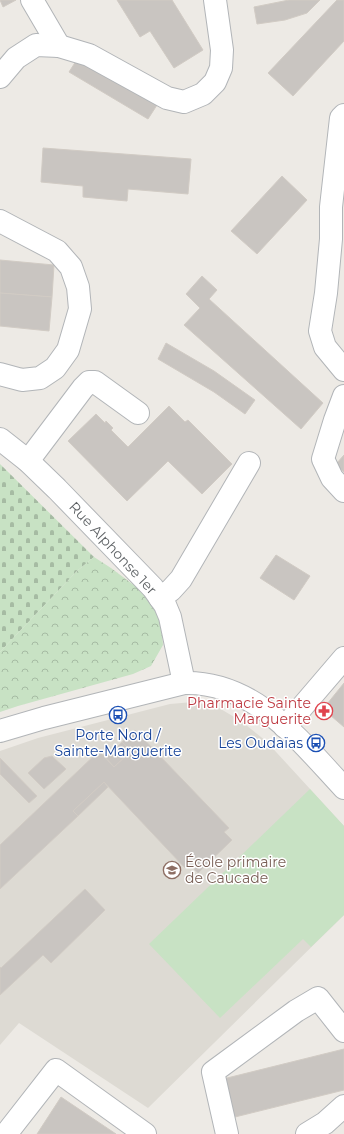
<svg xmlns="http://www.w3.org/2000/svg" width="344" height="1134" font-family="Montserrat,sans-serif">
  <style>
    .education { fill: #dddad3 }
    .cemetery { fill: url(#cemetery-stones) }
    .park { fill: url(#park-crowns) }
    .pitch { fill: #c8e2c4 }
    .building { fill: #c9c5c1; stroke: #d1cbc4 }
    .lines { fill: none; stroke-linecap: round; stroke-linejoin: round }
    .minor-casing { stroke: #b2b5b8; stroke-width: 24 }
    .minor { stroke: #fff; stroke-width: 22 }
    .labels { text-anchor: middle; stroke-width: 3; stroke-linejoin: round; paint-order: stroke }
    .street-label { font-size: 14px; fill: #5d6164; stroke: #fff }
    .health-label { font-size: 14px; fill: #be3a42; stroke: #fff; text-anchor: end }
    .transit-label { font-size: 14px; fill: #164399; stroke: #fff }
    .education-label { font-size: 14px; fill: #785e54; stroke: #fff; text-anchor: start }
  </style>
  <defs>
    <pattern id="cemetery-stones" width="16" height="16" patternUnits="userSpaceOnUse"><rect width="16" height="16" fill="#c8e2c4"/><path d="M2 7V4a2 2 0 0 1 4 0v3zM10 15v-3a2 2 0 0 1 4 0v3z" fill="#a6bba3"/></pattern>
    <pattern id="park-crowns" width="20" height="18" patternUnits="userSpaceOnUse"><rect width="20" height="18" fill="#c8e2c4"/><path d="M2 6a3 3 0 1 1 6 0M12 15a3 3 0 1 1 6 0" fill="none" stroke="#a6bba3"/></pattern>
  </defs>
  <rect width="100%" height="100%" fill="#edeae5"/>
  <polygon class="education" points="193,702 219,708 241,721 266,741 344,826 344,915 148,1108 19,1023 0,1045 0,751 38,738 170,704"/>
  <polygon class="cemetery" points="0,464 94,557 77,571 0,652"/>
  <polygon class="park" points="94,557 111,568 147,595 161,619 163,645 151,666 133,674 18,706 0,712 0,652 77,571"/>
  <polygon class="pitch" points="310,789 344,826 344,915 311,947 303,939 220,1018 149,944"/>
  <g class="building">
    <polygon points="0,0 16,0 3,7"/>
    <polygon points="117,0 172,0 203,50 174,68 150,31 140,37"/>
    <polygon points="289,0 320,0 307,13 285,20 257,24 254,7"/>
    <polygon points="337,0 344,0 344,41 293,96 268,73"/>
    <polygon points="78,58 157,105 148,119 69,72"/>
    <polygon points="43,148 191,159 188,194 128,189 127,201 83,197 83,186 41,182"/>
    <polygon points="282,176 307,200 257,254 231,231"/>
    <polygon points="0,260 54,265 52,297 0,293"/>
    <polygon points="202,276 217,290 209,299 323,403 301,429 184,325 200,308 186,294"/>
    <polygon points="0,293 52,297 49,331 0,326"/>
    <polygon points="166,343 214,371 255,400 245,414 214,392 158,359"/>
    <polygon points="169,406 185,422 188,420 232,464 202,494 168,461 127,501 68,441 96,414 105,423 106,421 113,428 111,430 128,447"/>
    <polygon points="344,455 344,472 336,464"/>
    <polygon points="276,555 310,576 294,600 260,578"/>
    <polygon points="344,683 344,727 323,709"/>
    <polygon points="135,730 229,828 224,832 232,840 198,873 189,864 185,868 104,782 73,811 78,816 0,889 0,845 99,751 114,767 131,751 122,742"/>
    <polygon points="122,742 131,751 114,767 106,758"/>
    <polygon points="52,756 66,769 44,789 28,773 44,758"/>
    <polygon points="0,758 37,796 29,803 0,774"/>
    <polygon points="104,782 108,787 78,816 73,811"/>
    <polygon points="85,889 105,910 51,963 43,955 0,995 0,967 1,968"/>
    <polygon points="344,1049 344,1090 231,1118 223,1079"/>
    <polygon points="61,1097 116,1134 37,1134"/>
  </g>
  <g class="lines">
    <defs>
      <g id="minor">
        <polyline points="32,0 59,46"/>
        <polyline points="0,77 16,58 36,45 59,46 89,55 167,98 184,102 203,94 215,82 221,68 222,50 215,0"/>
        <polyline points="344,115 341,118 331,207 331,239 326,293 320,331 325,347 344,370"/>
        <polyline points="0,221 57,251 71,267 78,287 80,309 68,350 55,368 40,378 22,380 0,374"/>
        <polyline points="344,396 335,420 323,459 332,478 344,491"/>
        <polyline points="0,439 28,461 57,489 153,588 165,605 170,617 184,683"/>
        <polyline points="28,461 83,388 89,382 95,382 138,413"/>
        <polyline points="160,598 171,590 181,579 249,463"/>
        <polyline points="285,727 344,658"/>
        <path d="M0,731L44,718L184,683C255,681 300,741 344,788"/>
        <polyline points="6,1134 56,1070 145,1134"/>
        <polyline points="227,1134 213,1072 296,1011 318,998 344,1031"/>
        <polyline points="307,1134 325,1123 344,1106"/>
      </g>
    </defs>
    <use href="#minor" class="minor-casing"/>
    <use href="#minor" class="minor"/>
  </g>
  <defs>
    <symbol id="pharmacy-ring" viewBox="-11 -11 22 22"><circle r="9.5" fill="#fff" stroke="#e0444e" stroke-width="1.5"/><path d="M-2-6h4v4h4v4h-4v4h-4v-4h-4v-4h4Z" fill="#e0444e"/></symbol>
    <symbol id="bus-ring" viewBox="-11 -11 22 22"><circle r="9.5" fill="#fff" stroke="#1a4fb4" stroke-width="1.5"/><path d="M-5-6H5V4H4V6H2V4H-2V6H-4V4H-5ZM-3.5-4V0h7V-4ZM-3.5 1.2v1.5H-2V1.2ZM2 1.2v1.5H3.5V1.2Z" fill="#1a4fb4"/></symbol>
    <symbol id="school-ring" viewBox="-11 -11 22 22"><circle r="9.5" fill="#fff" stroke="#8d6e63" stroke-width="1.5"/><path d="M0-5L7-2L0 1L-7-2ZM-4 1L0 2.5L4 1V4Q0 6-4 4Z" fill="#8d6e63"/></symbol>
  </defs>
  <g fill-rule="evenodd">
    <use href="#pharmacy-ring" x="314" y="701" width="20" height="20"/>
    <use href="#bus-ring" x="108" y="705" width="20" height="20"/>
    <use href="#bus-ring" x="306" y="733" width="20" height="20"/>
    <use href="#school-ring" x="162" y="860" width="20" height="20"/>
  </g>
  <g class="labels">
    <g class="street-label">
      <text transform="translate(113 548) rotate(47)" y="5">Rue Alphonse 1er</text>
    </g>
    <g class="health-label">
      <text x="311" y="708">Pharmacie Sainte<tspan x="311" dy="16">Marguerite</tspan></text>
    </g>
    <g class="transit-label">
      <text x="118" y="740">Porte Nord /<tspan x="118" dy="16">Sainte-Marguerite</tspan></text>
      <text x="303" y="748" text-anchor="end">Les Oudaïas</text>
    </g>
    <g class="education-label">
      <text x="185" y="867">École primaire<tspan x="185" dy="16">de Caucade</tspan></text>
    </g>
  </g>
</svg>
